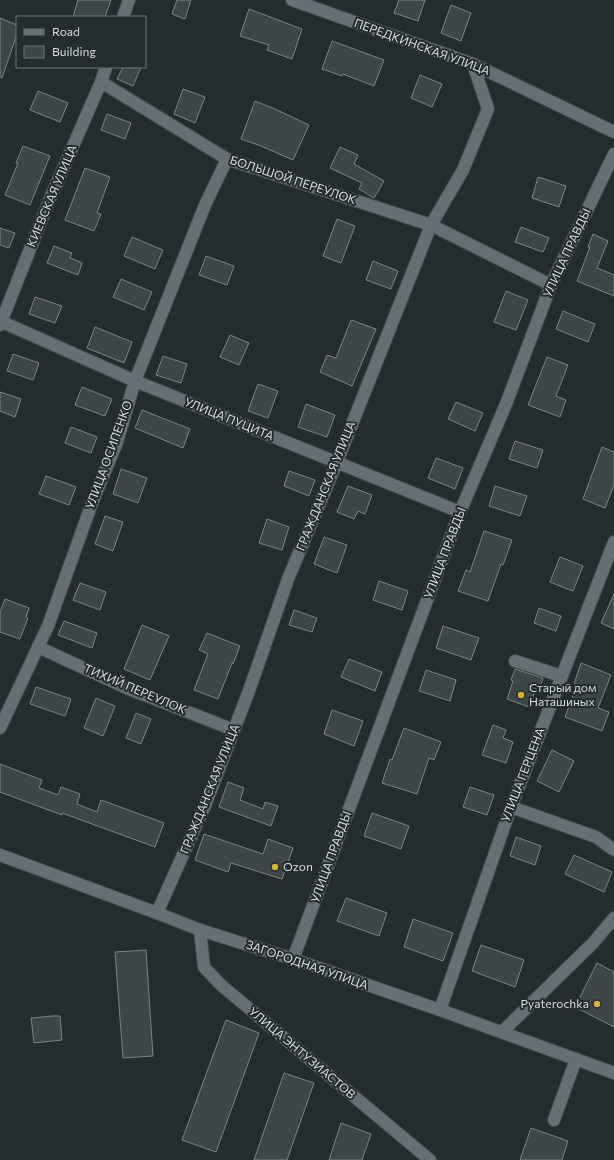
<svg xmlns="http://www.w3.org/2000/svg" width="614" height="1160" font-family="Commissioner,sans-serif">
  <style>
    .building { fill: #3d4747; stroke: #7a8586 }
    .lines { fill: none; stroke-linecap: round; stroke-linejoin: round }
    .minor-casing { stroke: #42484c; stroke-width: 14 }
    .minor { stroke: #666f74; stroke-width: 12 }
    .poi-dot { fill: #dab333; stroke: #242c30; stroke-width: 1.5 }
    .labels { text-anchor: middle; stroke-width: 4; stroke-linejoin: round; paint-order: stroke }
    .street-label { font-size: 12px; fill: #d8dde0; stroke: #242c30 }
    .poi-label { font-size: 12px; fill: #d8dde0; stroke: #242c30; text-anchor: start }
  </style>
  <rect width="100%" height="100%" fill="#242c30"/>
  <g class="building">
    <polygon points="78,0 111,0 105,17 73,17"/>
    <polygon points="177,0 191,0 185,19 172,14"/>
    <polygon points="399,0 425,0 418,21 394,13"/>
    <polygon points="451,5 471,13 461,41 441,33"/>
    <polygon points="249,9 302,29 292,59 267,50 269,45 240,36"/>
    <polygon points="0,18 17,25 17,34 2,78 0,77"/>
    <polygon points="332,41 384,60 374,86 343,74 342,76 322,69"/>
    <polygon points="123,67 141,67 133,86 117,79"/>
    <polygon points="420,75 442,84 432,107 411,98"/>
    <polygon points="183,89 205,97 195,123 174,114"/>
    <polygon points="38,91 68,103 60,122 30,110"/>
    <polygon points="255,101 275,109 309,125 293,160 261,146 241,139"/>
    <polygon points="107,114 131,123 125,139 101,130"/>
    <polygon points="23,146 50,156 30,205 5,195 18,163 16,163"/>
    <polygon points="340,147 358,155 354,164 384,181 374,198 359,189 362,183 330,168"/>
    <polygon points="85,168 110,177 97,213 101,214 94,231 65,220"/>
    <polygon points="538,177 566,186 559,207 532,198"/>
    <polygon points="337,219 355,226 341,263 323,256"/>
    <polygon points="521,227 549,238 543,252 515,242"/>
    <polygon points="0,228 15,233 9,248 0,245"/>
    <polygon points="593,234 608,241 597,268 614,275 614,296 577,281 590,247 588,247"/>
    <polygon points="132,237 163,250 155,269 124,256"/>
    <polygon points="54,246 72,253 70,258 82,263 78,275 47,263"/>
    <polygon points="206,256 234,266 227,285 199,275"/>
    <polygon points="373,261 398,271 391,289 366,280"/>
    <polygon points="121,279 152,292 144,310 113,297"/>
    <polygon points="506,291 528,300 516,330 494,322"/>
    <polygon points="35,297 62,306 55,323 29,314"/>
    <polygon points="563,311 595,324 588,342 556,329"/>
    <polygon points="351,320 376,329 352,386 320,372 327,355 336,358"/>
    <polygon points="95,327 132,342 124,363 87,348"/>
    <polygon points="230,335 249,343 239,365 220,357"/>
    <polygon points="13,354 39,363 33,380 7,371"/>
    <polygon points="163,356 187,364 181,383 156,375"/>
    <polygon points="547,357 568,365 556,396 566,400 560,417 528,405"/>
    <polygon points="258,384 278,391 268,418 248,411"/>
    <polygon points="82,387 112,399 105,416 75,405"/>
    <polygon points="0,392 21,399 15,417 0,411"/>
    <polygon points="456,402 483,413 475,431 448,419"/>
    <polygon points="306,404 335,415 327,437 298,427"/>
    <polygon points="142,410 190,429 183,448 135,428"/>
    <polygon points="71,427 97,437 91,453 65,443"/>
    <polygon points="515,441 543,450 537,468 509,459"/>
    <polygon points="602,447 614,452 614,485 605,508 583,499"/>
    <polygon points="436,458 463,468 455,489 428,478"/>
    <polygon points="121,469 147,478 138,503 113,494"/>
    <polygon points="289,471 315,480 309,496 284,486"/>
    <polygon points="46,476 76,487 69,505 39,494"/>
    <polygon points="348,486 372,495 365,514 358,511 354,519 337,512"/>
    <polygon points="495,486 527,496 520,516 489,506"/>
    <polygon points="105,516 123,522 113,551 95,544"/>
    <polygon points="267,519 289,527 282,550 259,543"/>
    <polygon points="484,531 512,540 503,565 501,564 488,601 458,591 466,570 470,572"/>
    <polygon points="324,537 347,545 337,573 314,564"/>
    <polygon points="560,557 583,566 573,591 550,582"/>
    <polygon points="379,581 408,591 402,610 373,600"/>
    <polygon points="80,583 106,592 100,610 73,600"/>
    <polygon points="614,594 614,629 601,623"/>
    <polygon points="5,599 29,608 26,617 28,618 20,639 0,632 0,612"/>
    <polygon points="539,608 561,616 556,631 534,623"/>
    <polygon points="294,610 317,618 312,632 289,625"/>
    <polygon points="64,621 97,633 92,648 58,635"/>
    <polygon points="142,625 169,636 150,680 124,669"/>
    <polygon points="443,626 479,638 471,660 436,648"/>
    <polygon points="207,633 240,646 233,664 232,663 218,699 194,690 208,654 199,650"/>
    <polygon points="349,659 382,672 375,691 341,677"/>
    <polygon points="581,663 611,675 598,708 609,712 602,731 565,717 577,685 574,684"/>
    <polygon points="515,669 543,678 539,690 536,688 529,707 507,699 513,681 511,680"/>
    <polygon points="426,670 456,680 450,701 419,691"/>
    <polygon points="36,687 71,699 65,716 30,704"/>
    <polygon points="96,698 115,706 103,736 84,728"/>
    <polygon points="332,710 363,721 354,746 324,734"/>
    <polygon points="136,713 151,719 141,744 126,738"/>
    <polygon points="493,725 506,730 503,738 513,742 506,763 482,755"/>
    <polygon points="404,728 441,742 434,760 429,758 417,794 382,783 390,759 392,760"/>
    <polygon points="552,750 574,761 559,792 537,781"/>
    <polygon points="0,764 42,780 39,788 58,795 61,787 80,794 77,804 97,812 101,800 164,823 155,847 62,813 62,815 0,792"/>
    <polygon points="228,782 244,788 240,800 263,809 265,802 278,806 271,826 219,807"/>
    <polygon points="470,787 494,795 487,815 463,807"/>
    <polygon points="372,813 409,826 401,849 364,836"/>
    <polygon points="204,834 263,854 268,839 293,848 282,879 231,863 228,872 195,860"/>
    <polygon points="516,837 541,846 535,865 510,856"/>
    <polygon points="574,855 612,872 604,892 565,874"/>
    <polygon points="346,898 387,913 379,936 337,921"/>
    <polygon points="413,919 453,933 443,961 404,947"/>
    <polygon points="481,945 524,960 515,987 472,971"/>
    <polygon points="146,950 153,1056 123,1058 115,952"/>
    <polygon points="597,963 614,972 614,1027 575,1007"/>
    <polygon points="52,1016 60,1016 62,1040 34,1043 31,1018"/>
    <polygon points="226,1020 259,1033 216,1152 182,1140"/>
    <polygon points="284,1073 314,1083 287,1160 254,1160"/>
    <polygon points="341,1123 371,1134 362,1160 329,1160"/>
    <polygon points="531,1128 568,1141 562,1160 520,1160"/>
  </g>
  <g class="lines">
    <defs>
      <g id="minor">
        <polyline points="292,0 473,64 614,132"/>
        <polyline points="123,17 129,0"/>
        <polyline points="101,82 227,159 431,225 551,285"/>
        <polyline points="0,321 135,381 460,512"/>
        <polyline points="0,325 49,201 101,82 106,67"/>
        <polyline points="38,647 129,689 234,730"/>
        <polyline points="515,661 561,676"/>
        <polyline points="0,728 48,626 92,503 117,442 135,381 205,205 227,159"/>
        <polyline points="511,807 596,837 614,850"/>
        <polyline points="0,855 157,913 200,930 293,959 440,1010 614,1073"/>
        <polyline points="157,913 206,803 250,688 288,579 337,462 431,225 463,170 488,109 473,64"/>
        <polyline points="200,930 204,967 221,985 430,1160"/>
        <polyline points="293,959 460,512 506,404 551,285 614,154"/>
        <polyline points="440,1010 511,807 614,542"/>
        <polyline points="502,1032 593,943 614,918"/>
        <polyline points="554,1120 576,1059"/>
      </g>
    </defs>
    <use href="#minor" class="minor-casing"/>
    <use href="#minor" class="minor"/>
  </g>
  <g class="poi-dot">
    <circle cx="521" cy="695" r="4"/>
    <circle cx="275" cy="867" r="4"/>
    <circle cx="597" cy="1004" r="4"/>
  </g>
  <g class="labels">
    <g class="street-label">
      <text transform="translate(422 47) rotate(20)" y="4">ПЕРЕДКИНСКАЯ УЛИЦА</text>
      <text transform="translate(293 180) rotate(18)" y="4">БОЛЬШОЙ ПЕРЕУЛОК</text>
      <text transform="translate(52 196) rotate(-67)" y="4">КИЕВСКАЯ УЛИЦА</text>
      <text transform="translate(567 253) rotate(-65)" y="4">УЛИЦА ПРАВДЫ</text>
      <text transform="translate(229 419) rotate(22)" y="4">УЛИЦА ПУЦИТА</text>
      <text transform="translate(109 455) rotate(-70)" y="4">УЛИЦА ОСИПЕНКО</text>
      <text transform="translate(326 486) rotate(-68)" y="4">ГРАЖДАНСКАЯ УЛИЦА</text>
      <text transform="translate(445 553) rotate(-69)" y="4">УЛИЦА ПРАВДЫ</text>
      <text transform="translate(135 689) rotate(23)" y="4">ТИХИЙ ПЕРЕУЛОК</text>
      <text transform="translate(523 775) rotate(-69)" y="4">УЛИЦА ГЕРЦЕНА</text>
      <text transform="translate(210 789) rotate(-68)" y="4">ГРАЖДАНСКАЯ УЛИЦА</text>
      <text transform="translate(331 857) rotate(-70)" y="4">УЛИЦА ПРАВДЫ</text>
      <text transform="translate(307 965) rotate(19)" y="4">ЗАГОРОДНАЯ УЛИЦА</text>
      <text transform="translate(302 1053) rotate(40)" y="4">УЛИЦА ЭНТУЗИАСТОВ</text>
    </g>
    <g class="poi-label">
      <text x="529" y="692">Старый дом<tspan x="529" dy="14">Наташиных</tspan></text>
      <text x="283" y="871">Ozon</text>
      <text x="589" y="1008" text-anchor="end">Pyaterochka</text>
    </g>
  </g>
  <rect x="16" y="16" width="130" height="52" fill="#242c30" stroke="#6c7376"/>
  <rect x="24" y="29" width="20" height="6" fill="#666f74" stroke="#6c7376"/>
  <text x="52" y="36" font-size="12" fill="#d8dde0">Road</text>
  <rect x="24" y="46" width="20" height="12" fill="#3d4747" stroke="#6c7376"/>
  <text x="52" y="56" font-size="12" fill="#d8dde0">Building</text>
</svg>
